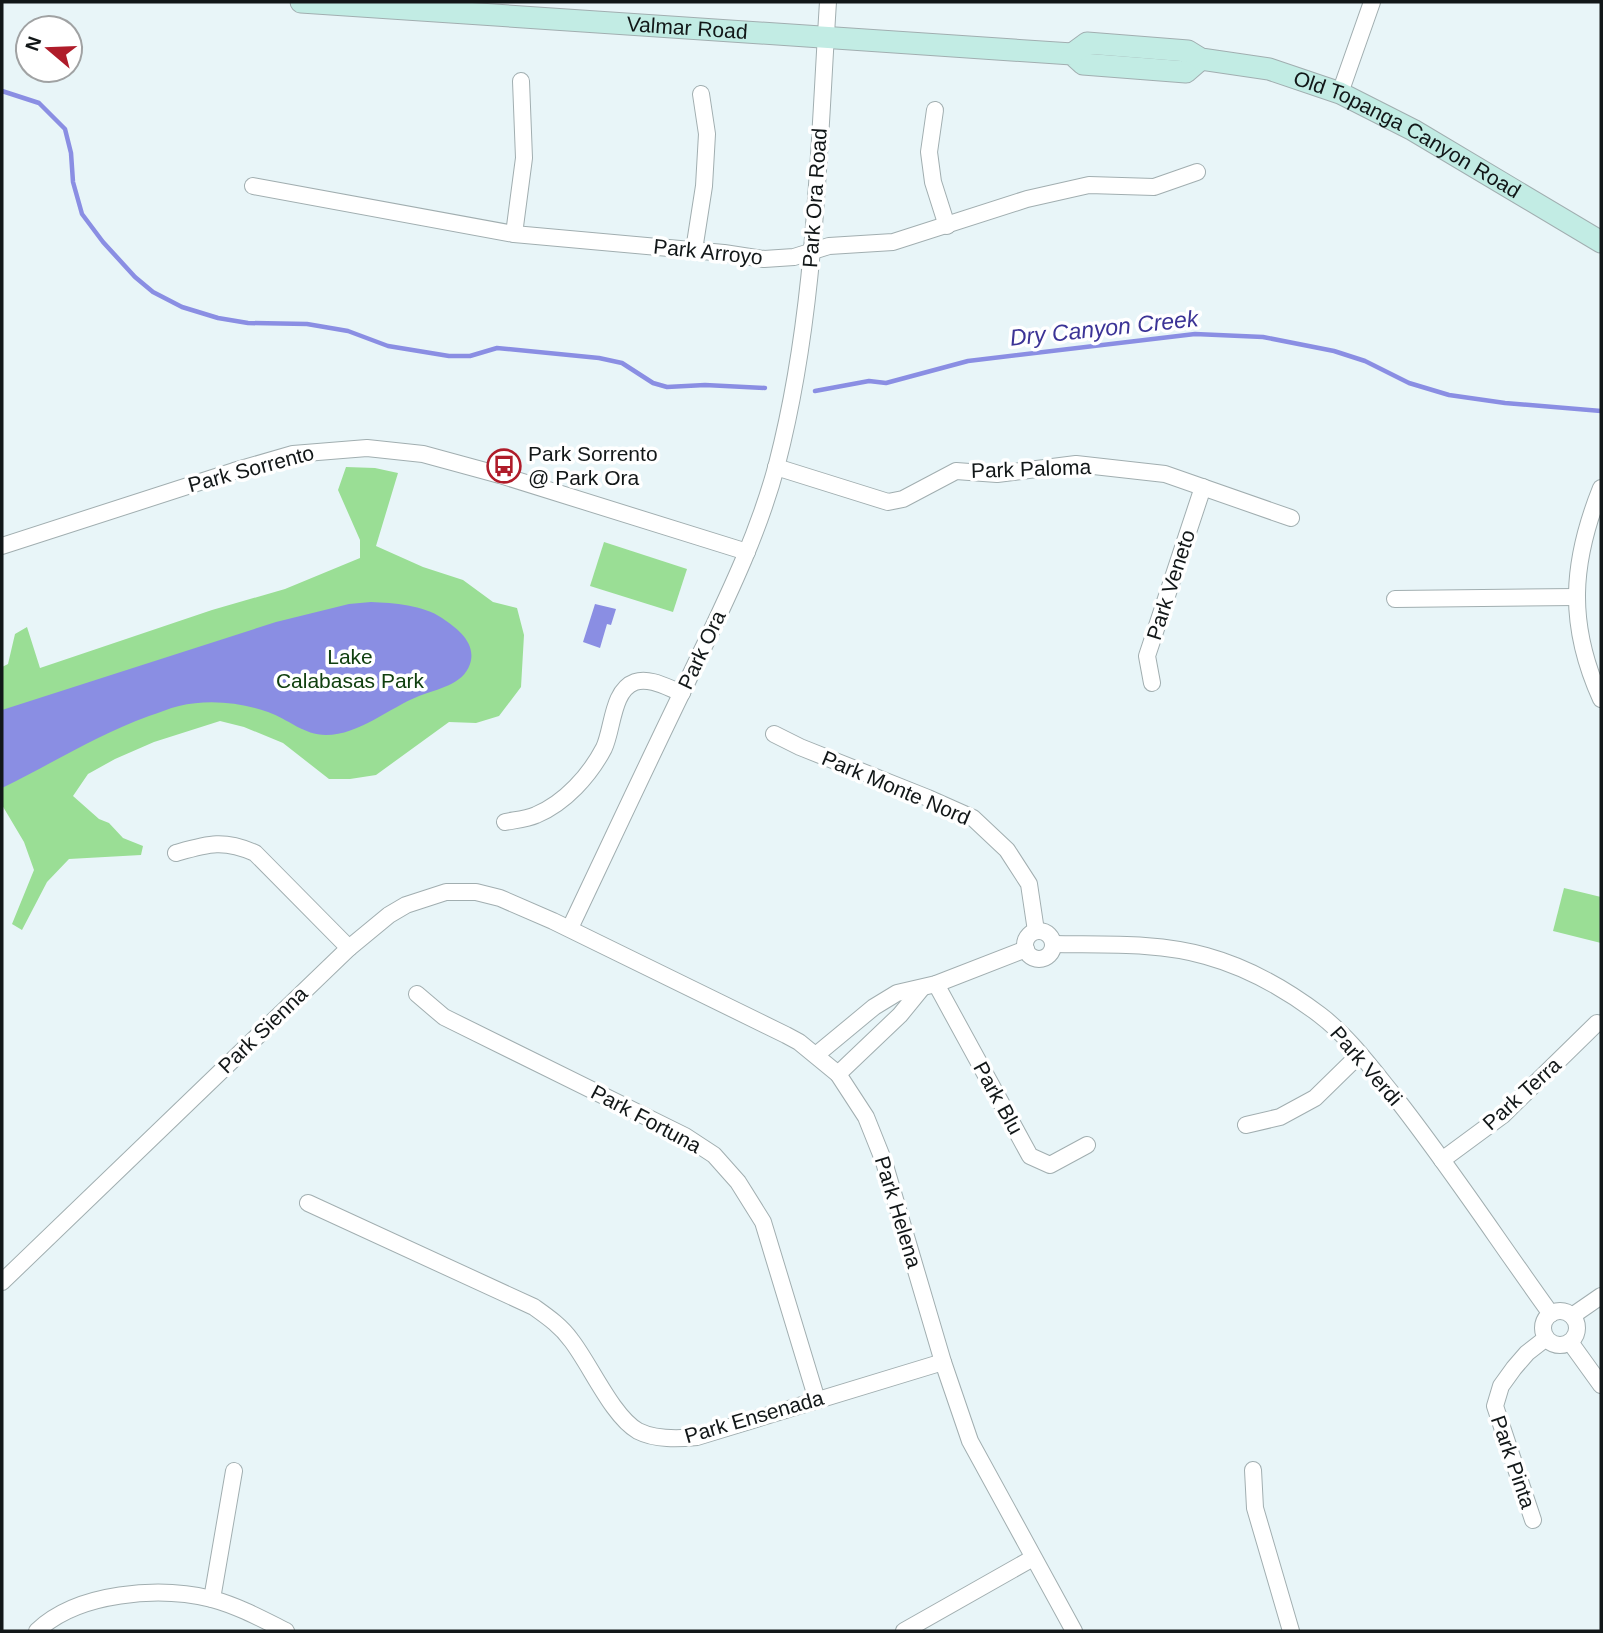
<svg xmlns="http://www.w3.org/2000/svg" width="1603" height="1633" font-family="Helvetica,sans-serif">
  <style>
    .green { fill: #9ade95 }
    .water { fill: #8a8ee3 }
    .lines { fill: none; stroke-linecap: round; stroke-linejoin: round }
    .stream { stroke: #8a8ee3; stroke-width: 4.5 }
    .street-casing { stroke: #a1aeb0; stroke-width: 18 }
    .secondary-casing { stroke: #a1aeb0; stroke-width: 23 }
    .street { stroke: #fff; stroke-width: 16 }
    .secondary { stroke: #c2ece4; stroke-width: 21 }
    .labels { text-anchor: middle; stroke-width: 7; stroke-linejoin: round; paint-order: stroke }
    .street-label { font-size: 21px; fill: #121718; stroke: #fff }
    .poi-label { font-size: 21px; fill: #121718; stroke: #fff; text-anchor: start }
    .park-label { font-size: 21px; fill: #10400f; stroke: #fff }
    .water-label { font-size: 23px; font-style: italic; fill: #3b3396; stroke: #fff }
  </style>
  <rect width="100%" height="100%" fill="#e8f5f8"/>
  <g class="green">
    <polygon points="346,467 375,468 398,473 376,546 423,567 463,580 493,602 517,608 524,635 521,687 499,716 476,723 449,722 376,775 350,779 329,779 283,743 244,727 220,721 154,742 115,759 88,774 73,796 99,819 109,823 123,838 143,846 141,855 69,859 47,882 22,930 12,924 34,870 24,842 2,805 2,667 8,664 15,634 27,627 40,668 212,610 285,589 360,558 360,540 338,490"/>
    <polygon points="604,542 687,569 673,612 590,586"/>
    <polygon points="1564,888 1601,897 1601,943 1553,931"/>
  </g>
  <g class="water">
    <path d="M371,602C394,603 423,605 442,618C457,628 477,643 470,664C463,685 437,689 419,696C389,708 359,735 326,735C304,735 288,719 268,712C240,702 207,699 179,706C169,708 159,713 149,716C97,735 51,764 2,788V710L276,622L349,604Z"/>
    <polygon points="595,604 616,609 611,625 607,624 600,648 583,642"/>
  </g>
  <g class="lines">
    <g class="stream">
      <polyline points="2,91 39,103 65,129 71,153 73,182 82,214 103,242 135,277 153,292 182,307 218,318 248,323 307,324 348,331 388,346 449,356 470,356 497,348 599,358 622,363 653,383 667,387 705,385 765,388"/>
      <polyline points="815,391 869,381 886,383 968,361 1195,334 1263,337 1334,351 1365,361 1409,383 1449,395 1505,403 1601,411"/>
    </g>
    <defs>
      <g id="street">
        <polyline points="1340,93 1372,2"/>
        <polyline points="935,110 929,152 933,182 947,226"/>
        <polyline points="253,186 514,234 724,253 764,259 794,257 829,246 893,242 1027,199 1089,185 1154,187 1197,172"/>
        <polyline points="514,234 524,158 521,81"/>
        <polyline points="694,250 704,186 707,134 701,94"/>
        <polyline points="776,467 888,502 903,499 956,471 997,474 1076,464 1165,474 1291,518"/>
        <path d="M1601,488C1571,563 1567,624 1601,699"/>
        <polyline points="2,546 234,471 293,454 367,448 423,454 500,475 747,552"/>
        <polyline points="1395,599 1576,597"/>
        <polyline points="1152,683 1147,656 1203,487"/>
        <polyline points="774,734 800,747 928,798 973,818 1007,850 1029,884 1036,931"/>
        <path d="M505,822C515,820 527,819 536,815C565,803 590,775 604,748C613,729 612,690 635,682C650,677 668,688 682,693"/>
        <path d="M176,853C208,844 223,839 255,853L349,948"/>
        <path d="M570,928C609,846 648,762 688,680C721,610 757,540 777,464C816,314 818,156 828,2"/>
        <circle cx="1039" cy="945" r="14"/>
        <path d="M1053,944C1103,945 1158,942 1206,956C1246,967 1287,990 1320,1015C1349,1037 1372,1069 1395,1097C1450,1167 1499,1242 1551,1314"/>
        <polyline points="936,984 1030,1156 1050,1165 1087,1145"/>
        <polyline points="417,994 444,1017 685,1136 714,1155 738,1182 763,1222 817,1400"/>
        <polyline points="816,1055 874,1007 897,993 936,984 1026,949"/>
        <polyline points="838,1074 900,1015 922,988"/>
        <polyline points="1246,1125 1280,1117 1315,1098 1360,1054"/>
        <polyline points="1442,1160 1503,1115 1597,1023"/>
        <path d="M308,1203L534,1307C548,1317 561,1326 571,1340C590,1364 612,1416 638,1431C656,1440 678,1439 697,1437L943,1362"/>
        <polyline points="2,1282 349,948 389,915 406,905 446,892 476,892 500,898 553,921 786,1035 799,1042 838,1074 866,1117 884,1162 943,1362 970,1441 1074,1631"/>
        <circle cx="1560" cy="1328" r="17"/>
        <polyline points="1572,1316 1601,1296"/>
        <polyline points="1570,1342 1601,1385"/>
        <polyline points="1253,1470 1255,1508 1291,1631"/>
        <polyline points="1533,1520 1495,1406 1501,1386 1514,1368 1527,1353 1545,1339"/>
        <polyline points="212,1599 234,1471"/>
        <path d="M37,1631C78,1592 159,1586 212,1599C238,1606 262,1619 286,1631"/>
        <polyline points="904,1631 1033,1558"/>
      </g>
      <g id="secondary">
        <path id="s1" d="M301,2L1072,54L1083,64L1186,72L1201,59"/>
        <path id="s2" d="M1072,54L1087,43L1188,51L1201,59L1269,69L1340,93L1413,130L1601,242"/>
      </g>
    </defs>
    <use href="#street" class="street-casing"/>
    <use href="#secondary" class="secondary-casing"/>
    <use href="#street" class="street"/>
    <use href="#secondary" class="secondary"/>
  </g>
  <defs>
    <symbol id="bus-ring" viewBox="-11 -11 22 22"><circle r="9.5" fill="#fff" stroke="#af1c2a" stroke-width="1.5"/><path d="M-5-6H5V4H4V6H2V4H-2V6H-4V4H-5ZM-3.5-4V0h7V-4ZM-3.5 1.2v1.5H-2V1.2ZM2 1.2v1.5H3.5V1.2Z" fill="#af1c2a"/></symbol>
  </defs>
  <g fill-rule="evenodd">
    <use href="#bus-ring" x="485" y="447" width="38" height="38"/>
  </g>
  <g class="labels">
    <g class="street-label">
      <text dy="7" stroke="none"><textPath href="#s1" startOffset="387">Valmar Road</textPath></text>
      <text dy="7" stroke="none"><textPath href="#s2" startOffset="357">Old Topanga Canyon Road</textPath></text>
      <text transform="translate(815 198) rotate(-86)" y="7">Park Ora Road</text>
      <text transform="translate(708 252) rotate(6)" y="7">Park Arroyo</text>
      <text transform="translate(251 469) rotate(-15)" y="7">Park Sorrento</text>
      <text transform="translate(1031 469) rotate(-2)" y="7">Park Paloma</text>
      <text transform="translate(1171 585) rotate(-72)" y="7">Park Veneto</text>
      <text transform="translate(702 650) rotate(-65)" y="7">Park Ora</text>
      <text transform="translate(896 788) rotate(23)" y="7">Park Monte Nord</text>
      <text transform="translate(263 1030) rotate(-44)" y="7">Park Sienna</text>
      <text transform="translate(1366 1066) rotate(49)" y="7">Park Verdi</text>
      <text transform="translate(1522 1094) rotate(-42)" y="7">Park Terra</text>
      <text transform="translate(998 1098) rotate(61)" y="7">Park Blu</text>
      <text transform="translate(646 1119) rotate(28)" y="7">Park Fortuna</text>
      <text transform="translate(898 1212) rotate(73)" y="7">Park Helena</text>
      <text transform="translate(754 1417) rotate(-16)" y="7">Park Ensenada</text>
      <text transform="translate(1513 1462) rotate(71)" y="7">Park Pinta</text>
    </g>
    <g class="poi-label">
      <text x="528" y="461">Park Sorrento<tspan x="528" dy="24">@ Park Ora</tspan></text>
    </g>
    <g class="park-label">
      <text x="350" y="664">Lake<tspan x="350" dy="24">Calabasas Park</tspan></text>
    </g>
    <g class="water-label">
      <text transform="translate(1104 328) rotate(-6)" y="8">Dry Canyon Creek</text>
    </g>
  </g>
  <rect width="1603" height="1633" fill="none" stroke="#121718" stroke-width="7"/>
  <g transform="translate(49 49) rotate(289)"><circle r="33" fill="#ffffff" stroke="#a0a2a3" stroke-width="2"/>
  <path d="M0-5L12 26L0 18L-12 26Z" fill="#af1c2a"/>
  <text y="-10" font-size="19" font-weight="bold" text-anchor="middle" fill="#121718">N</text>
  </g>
</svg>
